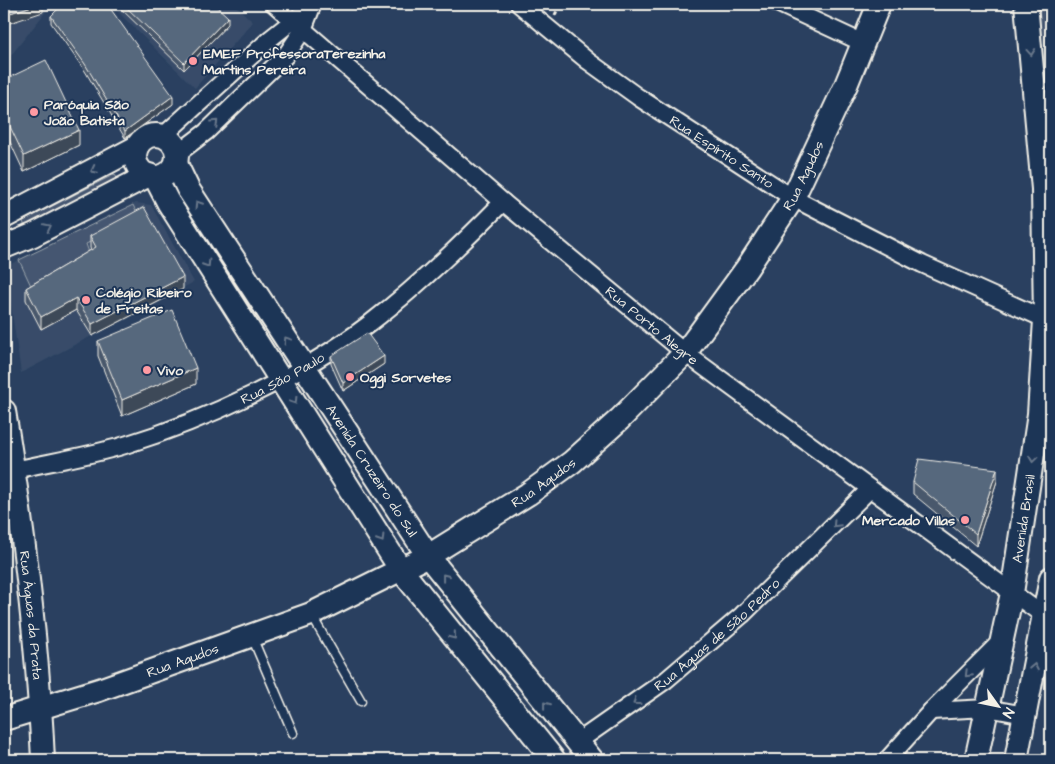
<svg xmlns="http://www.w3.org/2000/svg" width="1055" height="764" font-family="'Architects Daughter',sans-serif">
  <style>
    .built { fill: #374c69 }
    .green { fill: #445771; stroke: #9ca4ac }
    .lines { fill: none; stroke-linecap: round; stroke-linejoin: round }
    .lane-casing { stroke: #f4f1e8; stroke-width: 11 }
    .street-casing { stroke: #f4f1e8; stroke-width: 20 }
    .secondary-casing { stroke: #f4f1e8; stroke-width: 26 }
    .path { stroke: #f4f1e8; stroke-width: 3; stroke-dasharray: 4 4; stroke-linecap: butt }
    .lane { stroke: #1d3557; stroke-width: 8 }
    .street { stroke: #1d3557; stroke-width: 16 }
    .secondary { stroke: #1d3557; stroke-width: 22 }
    .wall { fill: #4a596c; stroke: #f4f1e8 }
    .shaded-wall { fill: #3c4858; stroke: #f4f1e8 }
    .building { fill: #56677d; stroke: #f4f1e8 }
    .oneway { stroke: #68778a }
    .poi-dot { fill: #ff9aa2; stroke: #1d3557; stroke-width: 2 }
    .labels { text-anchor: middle; stroke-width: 4; stroke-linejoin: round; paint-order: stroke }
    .poi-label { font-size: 14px; font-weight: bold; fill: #f4f1e8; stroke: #1d3557; text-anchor: start }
    .street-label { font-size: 14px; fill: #f4f1e8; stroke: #1d3557 }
  </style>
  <rect width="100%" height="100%" fill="#2a4060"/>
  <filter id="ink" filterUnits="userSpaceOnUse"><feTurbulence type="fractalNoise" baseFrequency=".02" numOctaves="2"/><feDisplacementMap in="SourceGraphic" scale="10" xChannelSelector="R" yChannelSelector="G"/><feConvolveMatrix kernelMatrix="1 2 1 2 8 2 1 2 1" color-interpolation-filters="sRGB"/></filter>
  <g filter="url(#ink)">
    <g class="built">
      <polygon points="4,4 52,4 4,64"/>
      <polygon points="110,4 234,4 253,22 195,88"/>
      <polygon points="136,203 151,205 194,282 21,373 6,273 9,265"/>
    </g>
    <g class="green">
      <polygon points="1036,4 1047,4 1051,32 1051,118"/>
      <polygon points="115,174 118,181 25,228 23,221"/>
      <polygon points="133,205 139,218 86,244 91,258 33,290 19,260"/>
    </g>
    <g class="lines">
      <defs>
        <g id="lane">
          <polyline points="312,616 361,701"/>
          <polyline points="252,637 293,733"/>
        </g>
        <g id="street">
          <path id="s1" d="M274,4L503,202L685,353L1051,621"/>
          <path id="s2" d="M519,4L588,61L638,97L793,198L922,264L1051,322"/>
          <polyline points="779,4 863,43"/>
          <polyline points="163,136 271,38 300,15"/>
          <polyline points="177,154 206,132 286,55 303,30 313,4"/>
          <path id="s3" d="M14,470C50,462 89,456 125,445C206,420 301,376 369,324C417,287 461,245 503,202"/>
          <polyline points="931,711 987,708 1025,715"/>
          <path id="s4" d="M576,743L666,680L742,615L870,489"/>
          <polyline points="887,760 931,711 1003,639"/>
        </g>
        <g id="secondary">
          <circle cx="156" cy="156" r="21"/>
          <path id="s5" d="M176,164L188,189L428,556L592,760"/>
          <polyline points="155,177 168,202 401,570 554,760"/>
          <polyline points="4,217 137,147"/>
          <polyline points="4,247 33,235 149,175"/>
          <path id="s6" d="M4,411C23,526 38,644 43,760"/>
          <path id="s7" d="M4,719L99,690L311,614L428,556L528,494L572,462L620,419L685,353L747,268L793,198L846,85L879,4"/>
          <path id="s8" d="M976,760L1012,593L1039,414L1045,320L1043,189L1026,4"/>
          <polyline points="1016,760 1051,578"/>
        </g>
      </defs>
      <use href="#lane" class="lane-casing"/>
      <use href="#street" class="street-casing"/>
      <use href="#secondary" class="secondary-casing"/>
      <polyline class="path" points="555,15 560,4"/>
      <use href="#lane" class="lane"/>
      <use href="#street" class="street"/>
      <use href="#secondary" class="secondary"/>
    </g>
    <g class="wall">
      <polygon points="116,4 214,4 228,24 184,70"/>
      <polygon points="51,16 173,104 125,138 85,71 51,23"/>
      <polygon points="4,80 79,145 24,172 4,129"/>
      <polygon points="90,236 183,289 92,336 76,310 41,329 26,300 26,288 91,250 90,248"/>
      <polygon points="98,341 196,384 122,416 98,356"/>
      <polygon points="331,356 384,364 343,391 331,364"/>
      <polygon points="997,481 976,546 913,494 913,482"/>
    </g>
    <g class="shaded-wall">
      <polygon points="38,4 43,4 43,12 4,25 4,15"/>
      <polygon points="228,17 228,24 184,70 184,63"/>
      <polygon points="173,96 173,104 125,138 125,131"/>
      <polygon points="79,130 79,145 24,172 24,156"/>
      <polygon points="183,277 183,289 92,336 92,324"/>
      <polygon points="76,298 76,310 41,329 41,317"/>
      <polygon points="384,356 384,364 343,391 343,383"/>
      <polygon points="196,368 196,384 122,416 122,400"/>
      <polygon points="997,469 997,481 976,546 976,534"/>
    </g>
    <g class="building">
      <polygon points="4,4 38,4 4,15"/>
      <polygon points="63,4 107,4 173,96 125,131 85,64 51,16"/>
      <polygon points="123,4 214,4 228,17 184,63"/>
      <polygon points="46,60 79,130 24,156 4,114 4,80"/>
      <polygon points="144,207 183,277 92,324 76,298 41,317 26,288 96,247 90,236"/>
      <polygon points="172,310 196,368 122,400 98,341"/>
      <polygon points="367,333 384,356 343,383 331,356"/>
      <polygon points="919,459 997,469 976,534 913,482"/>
    </g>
    <defs><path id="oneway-chevron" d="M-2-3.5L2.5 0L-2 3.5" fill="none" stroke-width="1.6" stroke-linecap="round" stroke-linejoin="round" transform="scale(1.25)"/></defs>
    <g class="oneway">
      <use href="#oneway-chevron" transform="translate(1031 52) rotate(85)"/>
      <use href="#oneway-chevron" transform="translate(215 123) rotate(-44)"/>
      <use href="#oneway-chevron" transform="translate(94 170) rotate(153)"/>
      <use href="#oneway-chevron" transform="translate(198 204) rotate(-123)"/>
      <use href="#oneway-chevron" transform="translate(48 227) rotate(-26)"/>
      <use href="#oneway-chevron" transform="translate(207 264) rotate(58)"/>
      <use href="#oneway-chevron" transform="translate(287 340) rotate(-123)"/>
      <use href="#oneway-chevron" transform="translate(294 401) rotate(58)"/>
      <use href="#oneway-chevron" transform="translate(1033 459) rotate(98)"/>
      <use href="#oneway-chevron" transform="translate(836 524) rotate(134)"/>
      <use href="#oneway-chevron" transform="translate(381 539) rotate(58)"/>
      <use href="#oneway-chevron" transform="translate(445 577) rotate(-128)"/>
      <use href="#oneway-chevron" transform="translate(453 636) rotate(51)"/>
      <use href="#oneway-chevron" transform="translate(1034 667) rotate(-79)"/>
      <use href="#oneway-chevron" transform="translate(968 674) rotate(135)"/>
      <use href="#oneway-chevron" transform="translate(636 702) rotate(144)"/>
      <use href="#oneway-chevron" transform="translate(546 705) rotate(-128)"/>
    </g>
  </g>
  <g class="poi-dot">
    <circle cx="193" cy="61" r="5"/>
    <circle cx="34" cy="112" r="5"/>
    <circle cx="86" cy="300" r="5"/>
    <circle cx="147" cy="370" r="5"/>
    <circle cx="350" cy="377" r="5"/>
    <circle cx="965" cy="520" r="5"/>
  </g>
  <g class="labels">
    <g class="poi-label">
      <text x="203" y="58">EMEF ProfessoraTerezinha<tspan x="203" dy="16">Martins Pereira</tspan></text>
      <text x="44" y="109">Paróquia São<tspan x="44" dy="16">João Batista</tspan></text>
      <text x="96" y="297">Colégio Ribeiro<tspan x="96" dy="16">de Freitas</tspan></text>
      <text x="157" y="375">Vivo</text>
      <text x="360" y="382">Oggi Sorvetes</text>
      <text x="955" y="525" text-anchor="end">Mercado Villas</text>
    </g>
    <g class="street-label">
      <text dy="5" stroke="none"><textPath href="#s2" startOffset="251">Rua Espírito Santo</textPath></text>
      <text dy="5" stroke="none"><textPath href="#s7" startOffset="998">Rua Agudos</textPath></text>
      <text dy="5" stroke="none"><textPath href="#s1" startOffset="496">Rua Porto Alegre</textPath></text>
      <text dy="5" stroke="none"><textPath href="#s3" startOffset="285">Rua São Paulo</textPath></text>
      <text dy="5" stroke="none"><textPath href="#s5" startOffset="364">Avenida Cruzeiro do Sul</textPath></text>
      <text dy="5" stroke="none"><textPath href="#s7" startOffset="592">Rua Agudos</textPath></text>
      <text dy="5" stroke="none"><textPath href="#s8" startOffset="246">Avenida Brasil</textPath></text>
      <text dy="5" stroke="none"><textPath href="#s6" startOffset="206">Rua Águas da Prata</textPath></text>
      <text dy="5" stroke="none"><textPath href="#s4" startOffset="178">Rua Águas de São Pedro</textPath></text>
      <text dy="5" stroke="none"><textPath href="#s7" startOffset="188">Rua Agudos</textPath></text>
    </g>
  </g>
  <rect width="1055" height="764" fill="none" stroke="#1d3557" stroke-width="20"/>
  <rect x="10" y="10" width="1035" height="744" fill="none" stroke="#f4f1e8" stroke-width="2" filter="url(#ink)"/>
  <g transform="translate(998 706) rotate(123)" stroke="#1d3557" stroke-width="4" paint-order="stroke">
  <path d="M0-4L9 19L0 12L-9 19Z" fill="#f4f1e8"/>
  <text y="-8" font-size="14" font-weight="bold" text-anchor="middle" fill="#f4f1e8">N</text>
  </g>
</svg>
